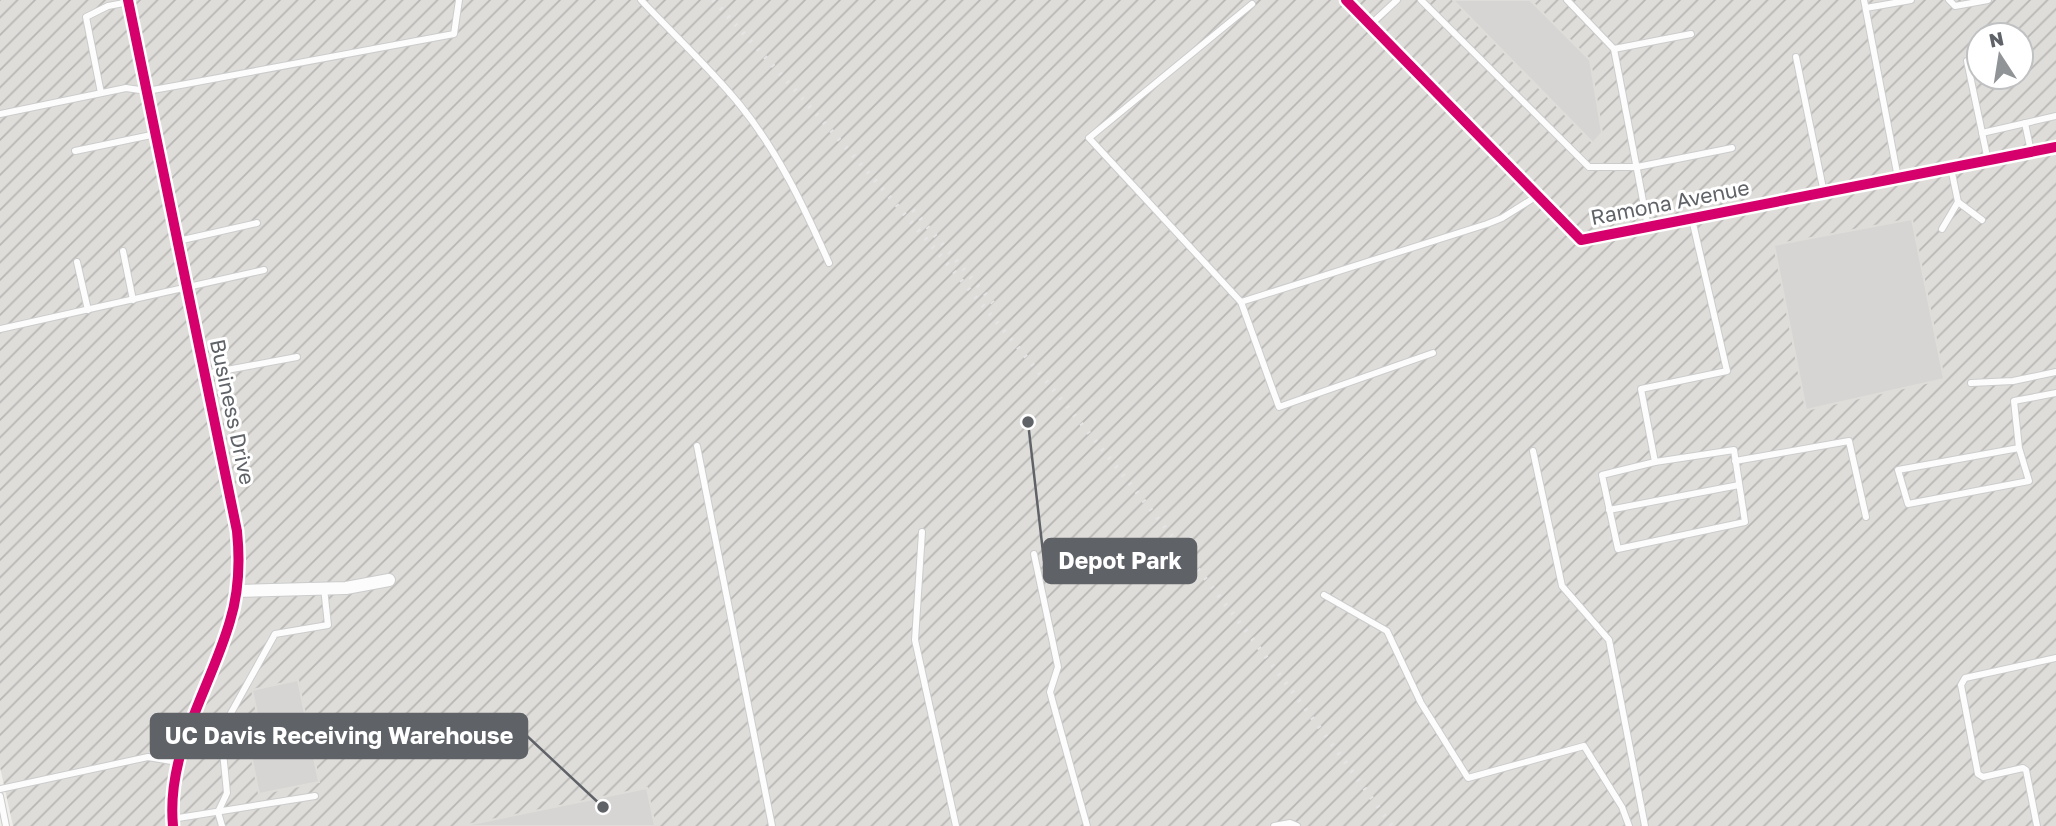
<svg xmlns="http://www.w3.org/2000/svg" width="2056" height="826" font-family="'Golos Text',sans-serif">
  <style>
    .industrial { fill: url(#industrial-furrows); fill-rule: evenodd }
    .building { fill: #d6d5d3; stroke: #deddd9; stroke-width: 2 }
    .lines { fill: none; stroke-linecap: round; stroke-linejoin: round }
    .service-casing { stroke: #cbcccc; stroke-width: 8 }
    .minor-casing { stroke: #cbcccc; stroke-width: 14 }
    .service { stroke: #fdfcfc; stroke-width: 6 }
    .minor { stroke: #fdfcfc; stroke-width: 12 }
    .rail { stroke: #e4e4e4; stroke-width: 4.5; stroke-dasharray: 2 9; stroke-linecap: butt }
    .cycleway-casing { stroke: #fff; stroke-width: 15 }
    .cycleway { stroke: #d6006c; stroke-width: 10 }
    .labels { text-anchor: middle; stroke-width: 6; stroke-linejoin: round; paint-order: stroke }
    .street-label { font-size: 21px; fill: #5f6368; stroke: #fff }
    .leader { fill: none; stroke: #5f6368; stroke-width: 2.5 }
    .callout-dot { fill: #5f6368; stroke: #fff; stroke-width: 2.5 }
    .callout { fill: #5f6368; stroke: #5f6368; stroke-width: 2.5 }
    .callout-label { font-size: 23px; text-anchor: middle; font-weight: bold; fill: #fff }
  </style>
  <defs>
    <pattern id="industrial-furrows" width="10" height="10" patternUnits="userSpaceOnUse" patternTransform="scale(1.75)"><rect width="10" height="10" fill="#dfddda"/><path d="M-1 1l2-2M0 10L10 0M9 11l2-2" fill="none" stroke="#b8b7b5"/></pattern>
  </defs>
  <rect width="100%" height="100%" fill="#efeeea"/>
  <path class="industrial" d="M0,0H2056V826H13L0,767ZM1979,35H2021V77H1979Z"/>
  <g class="building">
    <polygon points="1453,0 1530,0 1590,60 1602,133 1593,143"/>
    <polygon points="1912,219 1944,379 1806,410 1774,245"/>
    <polygon points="298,680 319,782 259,794 249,745 263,742 252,690"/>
    <polygon points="647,788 655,826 462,826"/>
  </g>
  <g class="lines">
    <defs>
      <g id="service">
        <path d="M641,0C674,35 710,68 740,105C779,153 804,207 829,263"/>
        <polyline points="1421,0 1589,167 1637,167 1732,148"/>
        <polyline points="1567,0 1614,49 1648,227"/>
        <polyline points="1864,0 1898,178"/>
        <polyline points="1949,0 1955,6 1988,0"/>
        <polyline points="1866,8 1911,0"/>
        <polyline points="1370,25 1397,0"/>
        <polyline points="1614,49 1691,34"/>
        <polyline points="1796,57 1824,193"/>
        <polyline points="1967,61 1988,161"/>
        <polyline points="101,93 86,17 108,6 129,2"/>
        <polyline points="0,114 126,88 147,91 186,84 454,34 459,0"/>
        <polyline points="2025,123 2031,152"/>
        <polyline points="1982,133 2056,116"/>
        <polyline points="75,151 156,134"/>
        <polyline points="1958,202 1982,220"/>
        <polyline points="1942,229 1958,202 1951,168"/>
        <polyline points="178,241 257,223"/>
        <polyline points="123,251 133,300"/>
        <polyline points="77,262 88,310"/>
        <polyline points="1241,302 1089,138 1252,4"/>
        <polyline points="0,329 264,270"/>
        <polyline points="1433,353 1279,407 1241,302 1487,224 1502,218 1537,196"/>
        <polyline points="205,374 297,357"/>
        <polyline points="1971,383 2013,381 2056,372"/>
        <polyline points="697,446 772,826"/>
        <polyline points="2019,448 1898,470 1908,504 2029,481 2019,448 2014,401 2056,393"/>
        <polygon points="1734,450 1745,522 1618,549 1602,475 1655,462"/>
        <polyline points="1533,451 1562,586 1609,640 1645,826"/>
        <polyline points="1735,461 1849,441 1866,517"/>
        <polyline points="1655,462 1641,389 1727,371 1692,219"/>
        <polyline points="1609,510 1739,485"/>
        <polyline points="922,532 915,640 956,826"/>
        <polyline points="1034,554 1058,667 1050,692 1087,826"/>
        <polyline points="1324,595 1387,631 1421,703 1468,778 1584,746 1622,807 1629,826"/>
        <polyline points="191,720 221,731"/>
        <polyline points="0,789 148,757 177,762"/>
        <polyline points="0,796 6,826"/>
        <polyline points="172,819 315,796"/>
        <polyline points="222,826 218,812 227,793 221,731 275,634 328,625 324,588"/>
        <polyline points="1274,826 1290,823 1297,826"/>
        <polyline points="2037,826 2026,770 2023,768 1983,777 1978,774 1961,685 1965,678 2056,658"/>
      </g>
      <g id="minor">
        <path d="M128,0L237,531C240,561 239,592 230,621C210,690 166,751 173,826"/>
        <polyline points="1346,0 1581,240 2056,147"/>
        <polyline points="237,591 346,588 389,580"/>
      </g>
    </defs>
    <use href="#service" class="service-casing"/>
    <use href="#minor" class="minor-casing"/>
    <use href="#service" class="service"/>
    <use href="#minor" class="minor"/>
    <g class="rail">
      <path d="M713,0C954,262 1183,538 1392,826"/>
      <polyline points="913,210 993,303"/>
    </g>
    <defs>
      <g id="cycleway">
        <path d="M128,0L237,531C240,561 239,592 230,621C210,690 166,751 173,826"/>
        <polyline points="1346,0 1581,240 2056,147"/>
      </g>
    </defs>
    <use href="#cycleway" class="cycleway-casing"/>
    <use href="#cycleway" class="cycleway"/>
  </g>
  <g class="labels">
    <g class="street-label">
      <text transform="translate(1670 203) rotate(-11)" y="7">Ramona Avenue</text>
      <text transform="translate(232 412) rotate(78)" y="7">Business Drive</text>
    </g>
  </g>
  <path class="leader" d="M1028 422L1044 561M603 807L527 736"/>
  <g class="callout-dot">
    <circle cx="1028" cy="422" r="7"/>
    <circle cx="603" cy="807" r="7"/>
  </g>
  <g class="callout">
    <rect x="1044" y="539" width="152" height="44" rx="7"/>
    <rect x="151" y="714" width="376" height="44" rx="7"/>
  </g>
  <g class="callout-label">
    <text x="1120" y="569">Depot Park</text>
    <text x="339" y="744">UC Davis Receiving Warehouse</text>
  </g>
  <g transform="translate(2000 56) rotate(348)"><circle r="33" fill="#ffffff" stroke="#bfc1c3" stroke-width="2"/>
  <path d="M0-5L12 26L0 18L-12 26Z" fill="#919496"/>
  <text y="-10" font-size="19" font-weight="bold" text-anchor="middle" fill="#5f6368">N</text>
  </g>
</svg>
